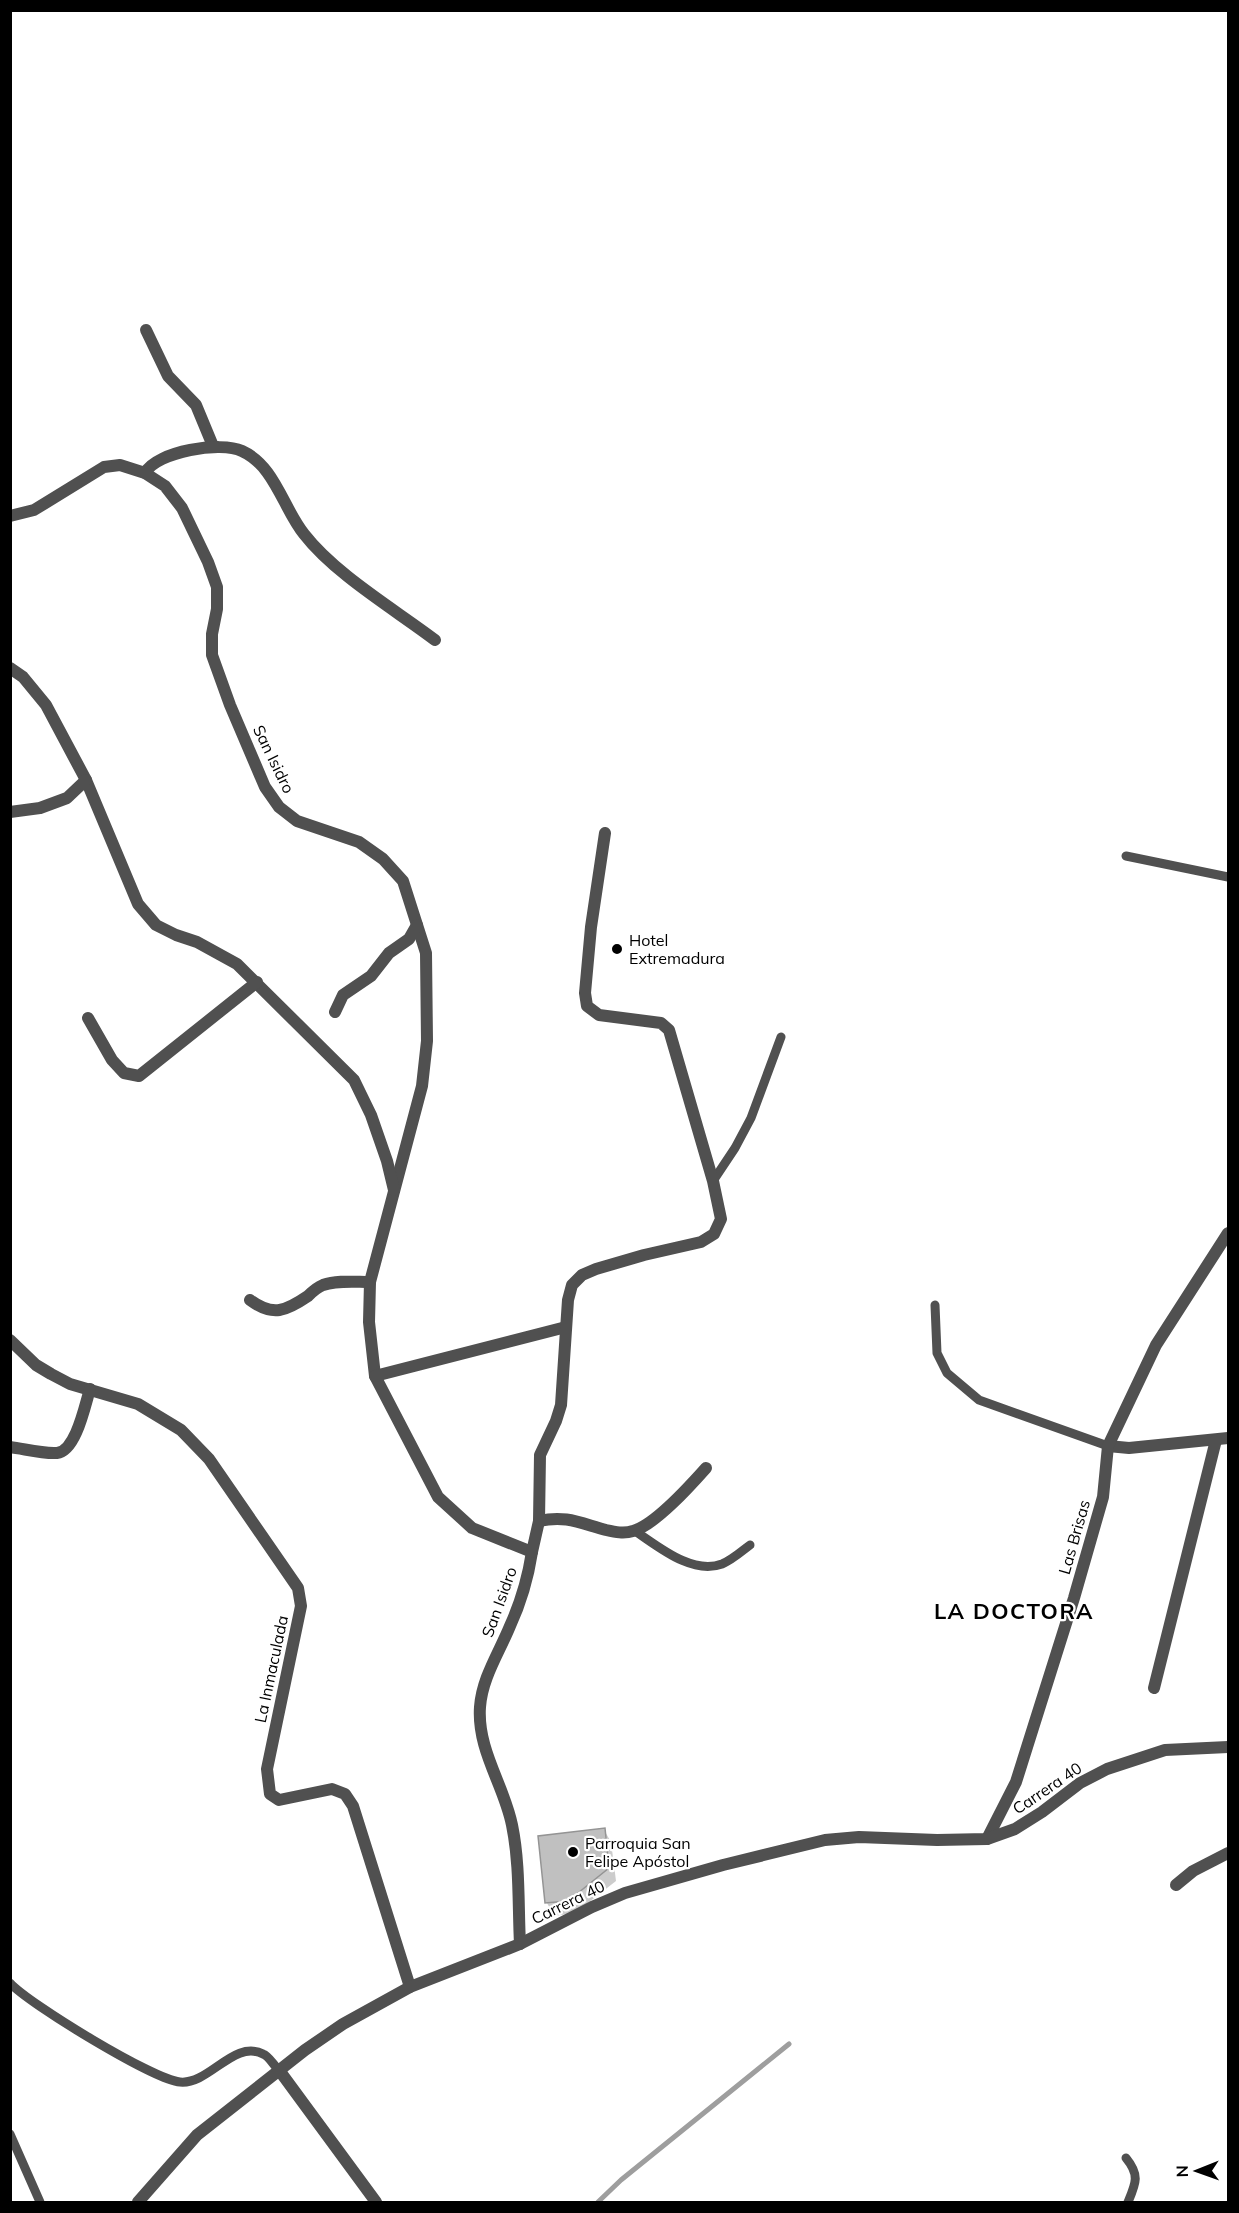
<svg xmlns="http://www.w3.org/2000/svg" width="1239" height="2213" font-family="Mulish,sans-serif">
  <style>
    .shadow { fill: #0003 }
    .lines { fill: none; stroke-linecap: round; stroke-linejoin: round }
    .stream { stroke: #9e9e9e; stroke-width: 5 }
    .building { fill: #c0c0c0; stroke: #949494; stroke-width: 1.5 }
    .lane { stroke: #505050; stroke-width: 9 }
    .street { stroke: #505050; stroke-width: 12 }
    .poi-dot { fill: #000; stroke: #fff; stroke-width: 2 }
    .labels { text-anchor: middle; stroke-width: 4.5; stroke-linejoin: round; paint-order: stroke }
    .street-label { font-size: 16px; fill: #000; stroke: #fff }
    .poi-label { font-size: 16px; fill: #000; stroke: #fff; text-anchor: start }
    .district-label { font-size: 22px; font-weight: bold; letter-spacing: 1.5px; fill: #000; stroke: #fff }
  </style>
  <rect width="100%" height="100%" fill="#fff"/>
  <polygon class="shadow" points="604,1830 611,1842 616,1881 575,1913 554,1916 547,1903"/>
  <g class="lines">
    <polyline class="stream" points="598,2202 621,2180 789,2044"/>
  </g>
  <polygon class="building" points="605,1828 609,1868 568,1901 545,1903 538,1836"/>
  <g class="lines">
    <g class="lane">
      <polyline points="1126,856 1228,877"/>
      <polyline points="713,1181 735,1148 751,1118 781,1037"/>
      <polyline points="935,1305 937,1353 947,1373 979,1400 1108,1446"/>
      <path d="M635,1531C659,1547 692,1575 722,1564C732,1560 742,1551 750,1545"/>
      <path d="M10,1983C29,2004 154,2080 180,2082C209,2085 234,2039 263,2054C269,2056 274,2066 279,2070"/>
      <polyline points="10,2134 40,2202"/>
      <path d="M1126,2158C1140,2175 1136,2183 1128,2202"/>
    </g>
    <g class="street">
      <polyline points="146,330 168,376 196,405 213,446"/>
      <path d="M145,473C157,451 221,441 242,451C275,466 283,508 304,534C335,574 394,609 435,640"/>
      <path d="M10,516L34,510L104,467L120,465L145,473L165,486L182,508L208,562L217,587V609L212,634V655L230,705L265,787L279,807L297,821L359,842L383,859L403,881L426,953L427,1041L422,1086L370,1282L369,1322L375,1376L438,1497L472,1528L532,1552C528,1578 521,1602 510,1626C499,1653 482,1678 480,1707C477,1750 504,1785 512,1825C520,1864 518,1905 520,1944"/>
      <polyline points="10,668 23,677 46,705 86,780 138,904 156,925 176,935 197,942 237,964 354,1080 371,1115 387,1161 394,1190"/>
      <polyline points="10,812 40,808 67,798 86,780"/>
      <polyline points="335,1012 343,995 371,976 389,953 409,939 417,925"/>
      <polyline points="88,1018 112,1060 124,1073 139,1076 257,982"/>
      <path d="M250,1300C273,1317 286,1311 308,1296C312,1292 318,1287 323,1285C337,1280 355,1282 370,1282"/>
      <polyline points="10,1340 36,1365 51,1374 70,1384 138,1404 181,1430 209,1459 298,1588 301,1606 267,1769 270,1794 279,1800 332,1789 345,1794 353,1806 410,1987"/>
      <polyline points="375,1376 566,1327"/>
      <polyline points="1108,1446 1129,1448 1228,1438"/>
      <path d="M10,1447C25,1449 43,1454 57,1453C76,1451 85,1405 90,1389"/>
      <path d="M539,1521C566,1515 580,1523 606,1530C615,1532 624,1534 633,1531C655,1525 690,1486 706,1468"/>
      <polyline points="532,1552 539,1521 540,1455 556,1421 561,1405 568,1300 572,1285 582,1275 596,1269 644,1255 701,1242 714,1234 721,1219 713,1181 669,1030 661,1023 599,1015 587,1006 585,993 591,927 605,833"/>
      <polyline points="1154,1688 1216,1440"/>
      <polyline points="987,1839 1016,1782 1074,1598 1103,1497 1108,1446 1156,1345 1228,1233"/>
      <polyline points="1176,1885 1193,1871 1228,1853"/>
      <polyline points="279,2070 376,2202"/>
      <polyline points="138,2202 197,2135 305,2050 343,2024 410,1987 520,1944 592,1907 625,1893 723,1865 825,1840 859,1837 937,1840 987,1839 1015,1829 1042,1812 1080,1783 1107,1769 1165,1750 1228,1747"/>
    </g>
  </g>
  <g class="poi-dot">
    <circle cx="617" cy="949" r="6"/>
    <circle cx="573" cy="1852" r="6"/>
  </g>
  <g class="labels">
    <g class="street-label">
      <text transform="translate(274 759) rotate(64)" y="6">San Isidro</text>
      <text transform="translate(1074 1537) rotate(-74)" y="6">Las Brisas</text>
      <text transform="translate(499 1602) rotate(-70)" y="6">San Isidro</text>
      <text transform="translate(271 1669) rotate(-78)" y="6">La Inmaculada</text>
      <text transform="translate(1047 1788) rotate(-34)" y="6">Carrera 40</text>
      <text transform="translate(568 1902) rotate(-26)" y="6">Carrera 40</text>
    </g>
    <g class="poi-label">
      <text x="629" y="946">Hotel<tspan x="629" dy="18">Extremadura</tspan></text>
      <text x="585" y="1849">Parroquia San<tspan x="585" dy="18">Felipe Apóstol</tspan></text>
    </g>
    <g class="district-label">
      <text x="1014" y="1619">LA DOCTORA</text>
    </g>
  </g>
  <rect width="1239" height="2213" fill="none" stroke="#000000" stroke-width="24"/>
  <g transform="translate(1197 2171) rotate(269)" stroke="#ffffff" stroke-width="4.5" paint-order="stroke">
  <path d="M0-4.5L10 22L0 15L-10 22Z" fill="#000000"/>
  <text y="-9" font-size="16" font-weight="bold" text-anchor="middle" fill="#000000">N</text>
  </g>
</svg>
